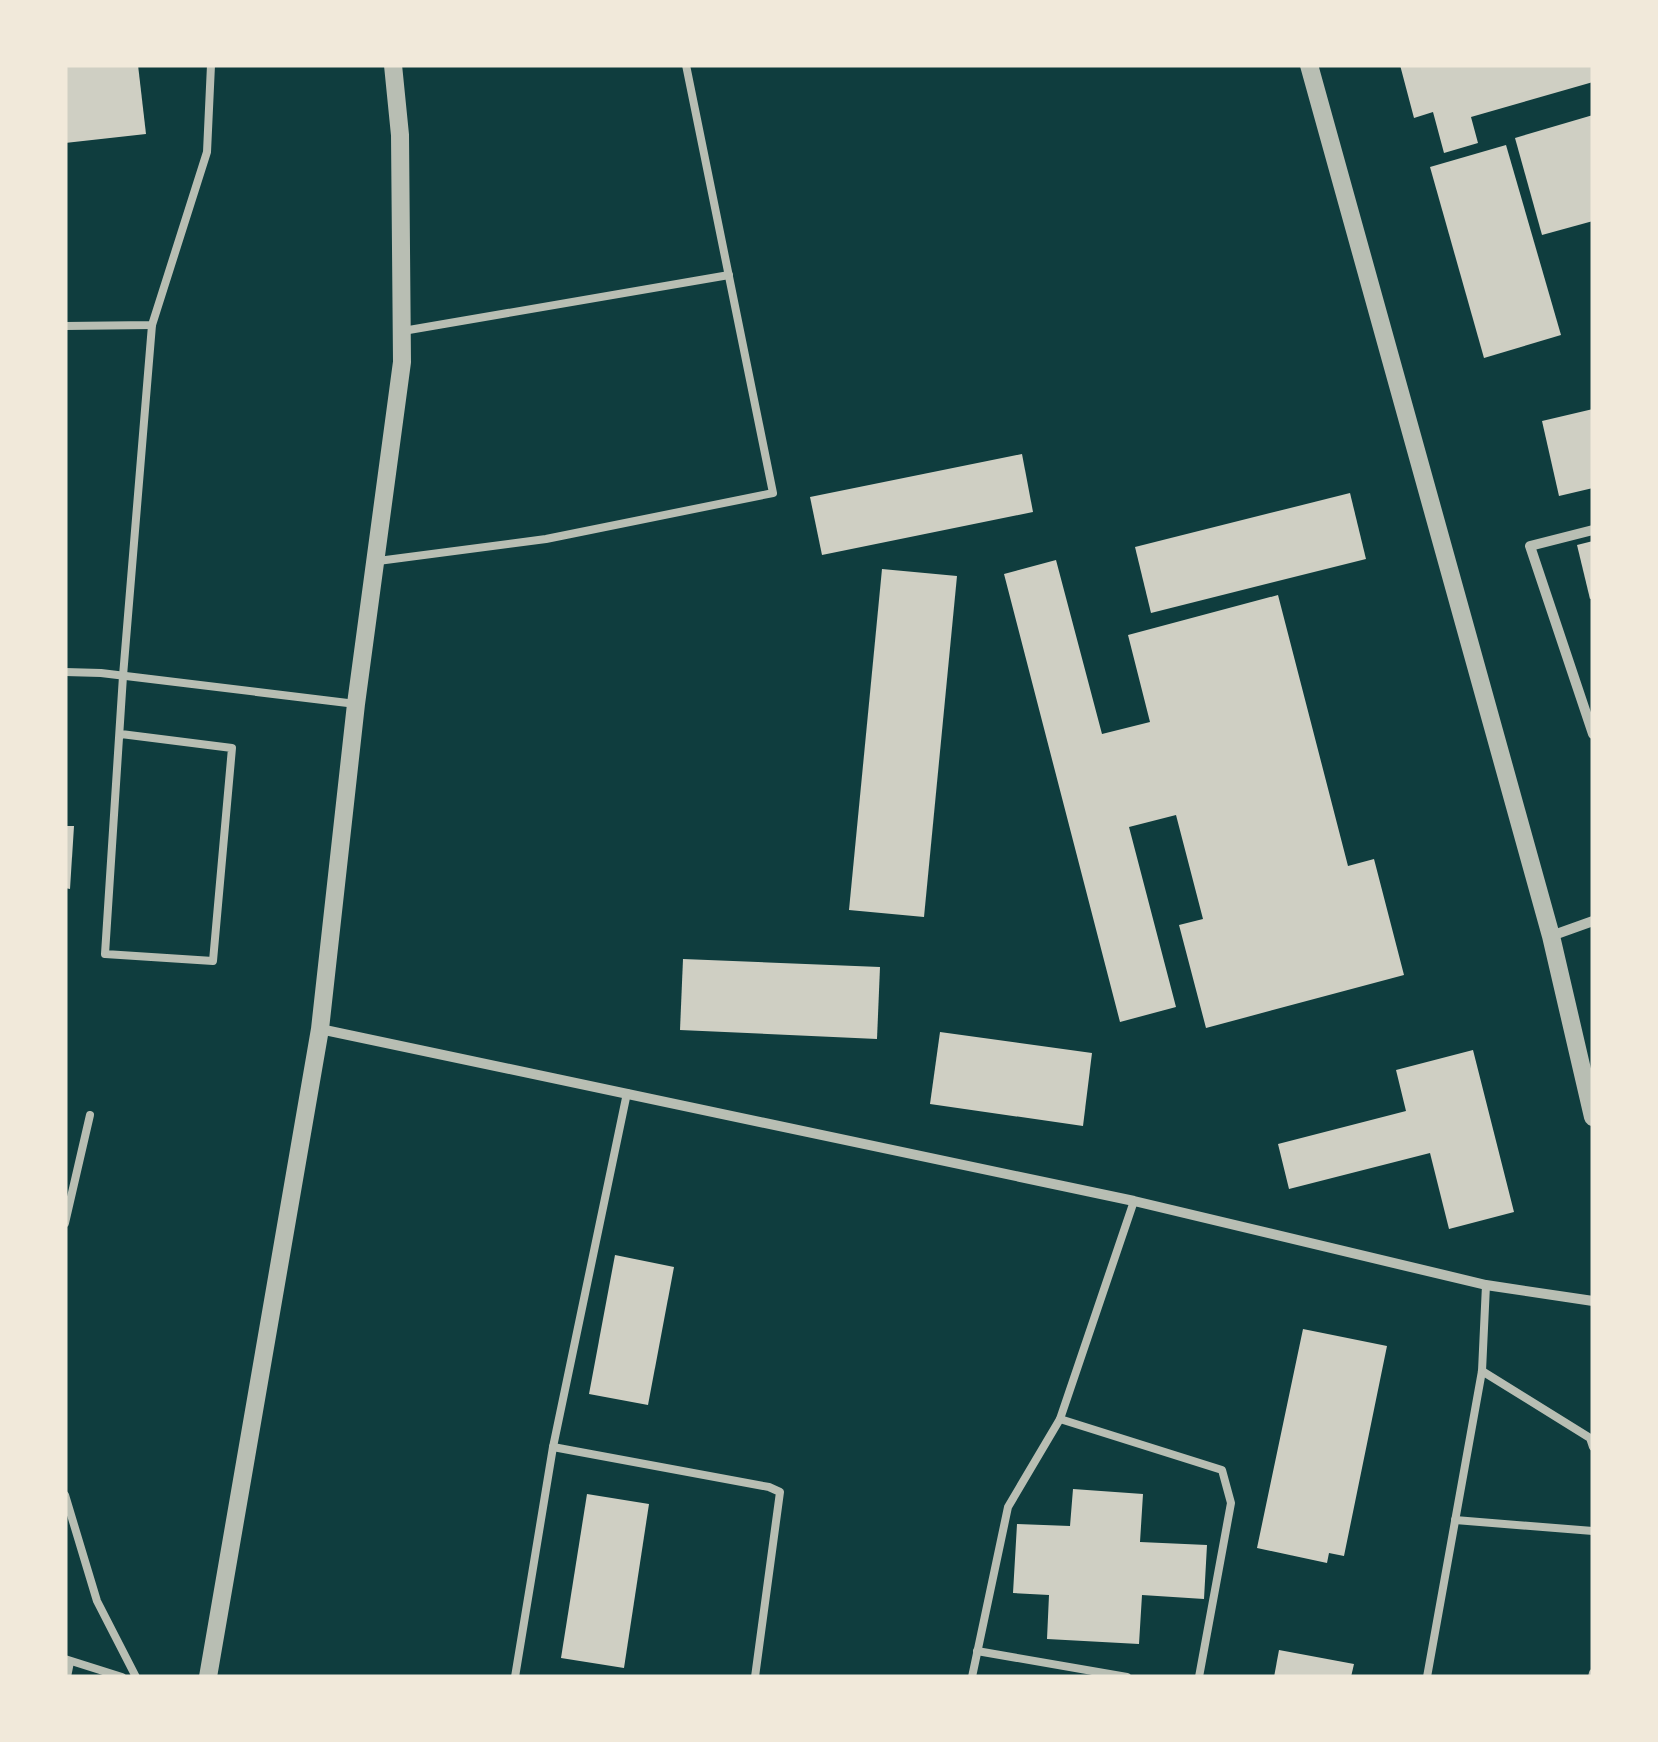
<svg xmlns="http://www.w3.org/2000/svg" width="1658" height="1742" font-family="'Sofia Sans Condensed',sans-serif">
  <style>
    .building { fill: #cfcfc3 }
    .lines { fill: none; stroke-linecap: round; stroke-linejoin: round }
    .service { stroke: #b8beb3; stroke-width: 8 }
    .minor { stroke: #b8beb3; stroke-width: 10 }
    .tertiary { stroke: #b8beb3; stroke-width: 18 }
  </style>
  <rect width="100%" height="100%" fill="#0f3d3e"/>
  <g class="building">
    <polygon points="65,65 138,65 146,134 65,143"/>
    <polygon points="1400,65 1593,65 1593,82 1471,117 1478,143 1444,153 1433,112 1414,118"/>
    <polygon points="1593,115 1593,221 1542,235 1515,138"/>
    <polygon points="1506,145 1561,335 1484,358 1430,167"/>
    <polygon points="1593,409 1593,488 1559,496 1542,421"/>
    <polygon points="1022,454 1033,512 822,555 810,497"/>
    <polygon points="1350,493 1366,559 1151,613 1135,547"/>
    <polygon points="1593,541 1593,598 1590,599 1577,545"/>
    <polygon points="1056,560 1102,734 1150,722 1128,635 1278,595 1348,866 1374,859 1404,975 1206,1028 1179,925 1203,919 1176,815 1129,827 1176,1007 1120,1022 1004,574"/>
    <polygon points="882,569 957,576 924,917 849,910"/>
    <polygon points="65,826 74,826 70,889 65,888"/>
    <polygon points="683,959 880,967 877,1039 680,1030"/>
    <polygon points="940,1032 1092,1053 1083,1126 930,1104"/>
    <polygon points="1473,1050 1514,1212 1449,1229 1430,1153 1289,1189 1278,1144 1406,1111 1396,1070"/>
    <polygon points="615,1255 674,1267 648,1405 589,1394"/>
    <polygon points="1303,1329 1387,1346 1344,1556 1329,1553 1327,1563 1257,1548"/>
    <polygon points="1073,1489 1143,1494 1140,1542 1207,1545 1204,1599 1142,1595 1139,1644 1047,1639 1049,1595 1013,1593 1017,1524 1070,1526"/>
    <polygon points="587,1494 649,1504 624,1668 561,1658"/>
    <polygon points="1279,1650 1354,1664 1351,1677 1274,1677"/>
  </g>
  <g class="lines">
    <g class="service">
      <polyline points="65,326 152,325 207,152 211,65"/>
      <polyline points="403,331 729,275"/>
      <polyline points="378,561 546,539 773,493 686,65"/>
      <polyline points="65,672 101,673 356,704"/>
      <polyline points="121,734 232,748 213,961 105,954 123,676 152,325"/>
      <polyline points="65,1223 90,1115"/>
      <polyline points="1482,1371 1590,1438 1593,1447"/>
      <polyline points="1060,1419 1222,1470 1231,1503 1199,1677"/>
      <polyline points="553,1447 769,1487 780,1492 755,1677"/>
      <polyline points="65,1495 97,1601 136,1677"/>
      <polyline points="1455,1520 1593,1531"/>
      <polyline points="977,1651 1127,1677"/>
      <polyline points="65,1659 122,1677"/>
      <polyline points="67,1677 70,1662"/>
      <polyline points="515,1677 553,1447 627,1093"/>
      <polyline points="972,1677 1008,1507 1060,1419 1134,1201"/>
      <polyline points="1427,1677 1482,1371 1486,1285"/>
      <polyline points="1592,1677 1593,1673"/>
    </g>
    <g class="minor">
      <polyline points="1593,530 1530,546 1593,734"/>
      <polyline points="1551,936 1593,921"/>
      <polyline points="320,1029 1134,1201 1486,1285 1593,1301"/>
    </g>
    <g class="tertiary">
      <polyline points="1309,65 1551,936 1593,1117"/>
      <polyline points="208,1677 320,1029 356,704 402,362 400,135 393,65"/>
    </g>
  </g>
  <rect width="1658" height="1742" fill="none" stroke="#f1e9da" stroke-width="135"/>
</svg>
